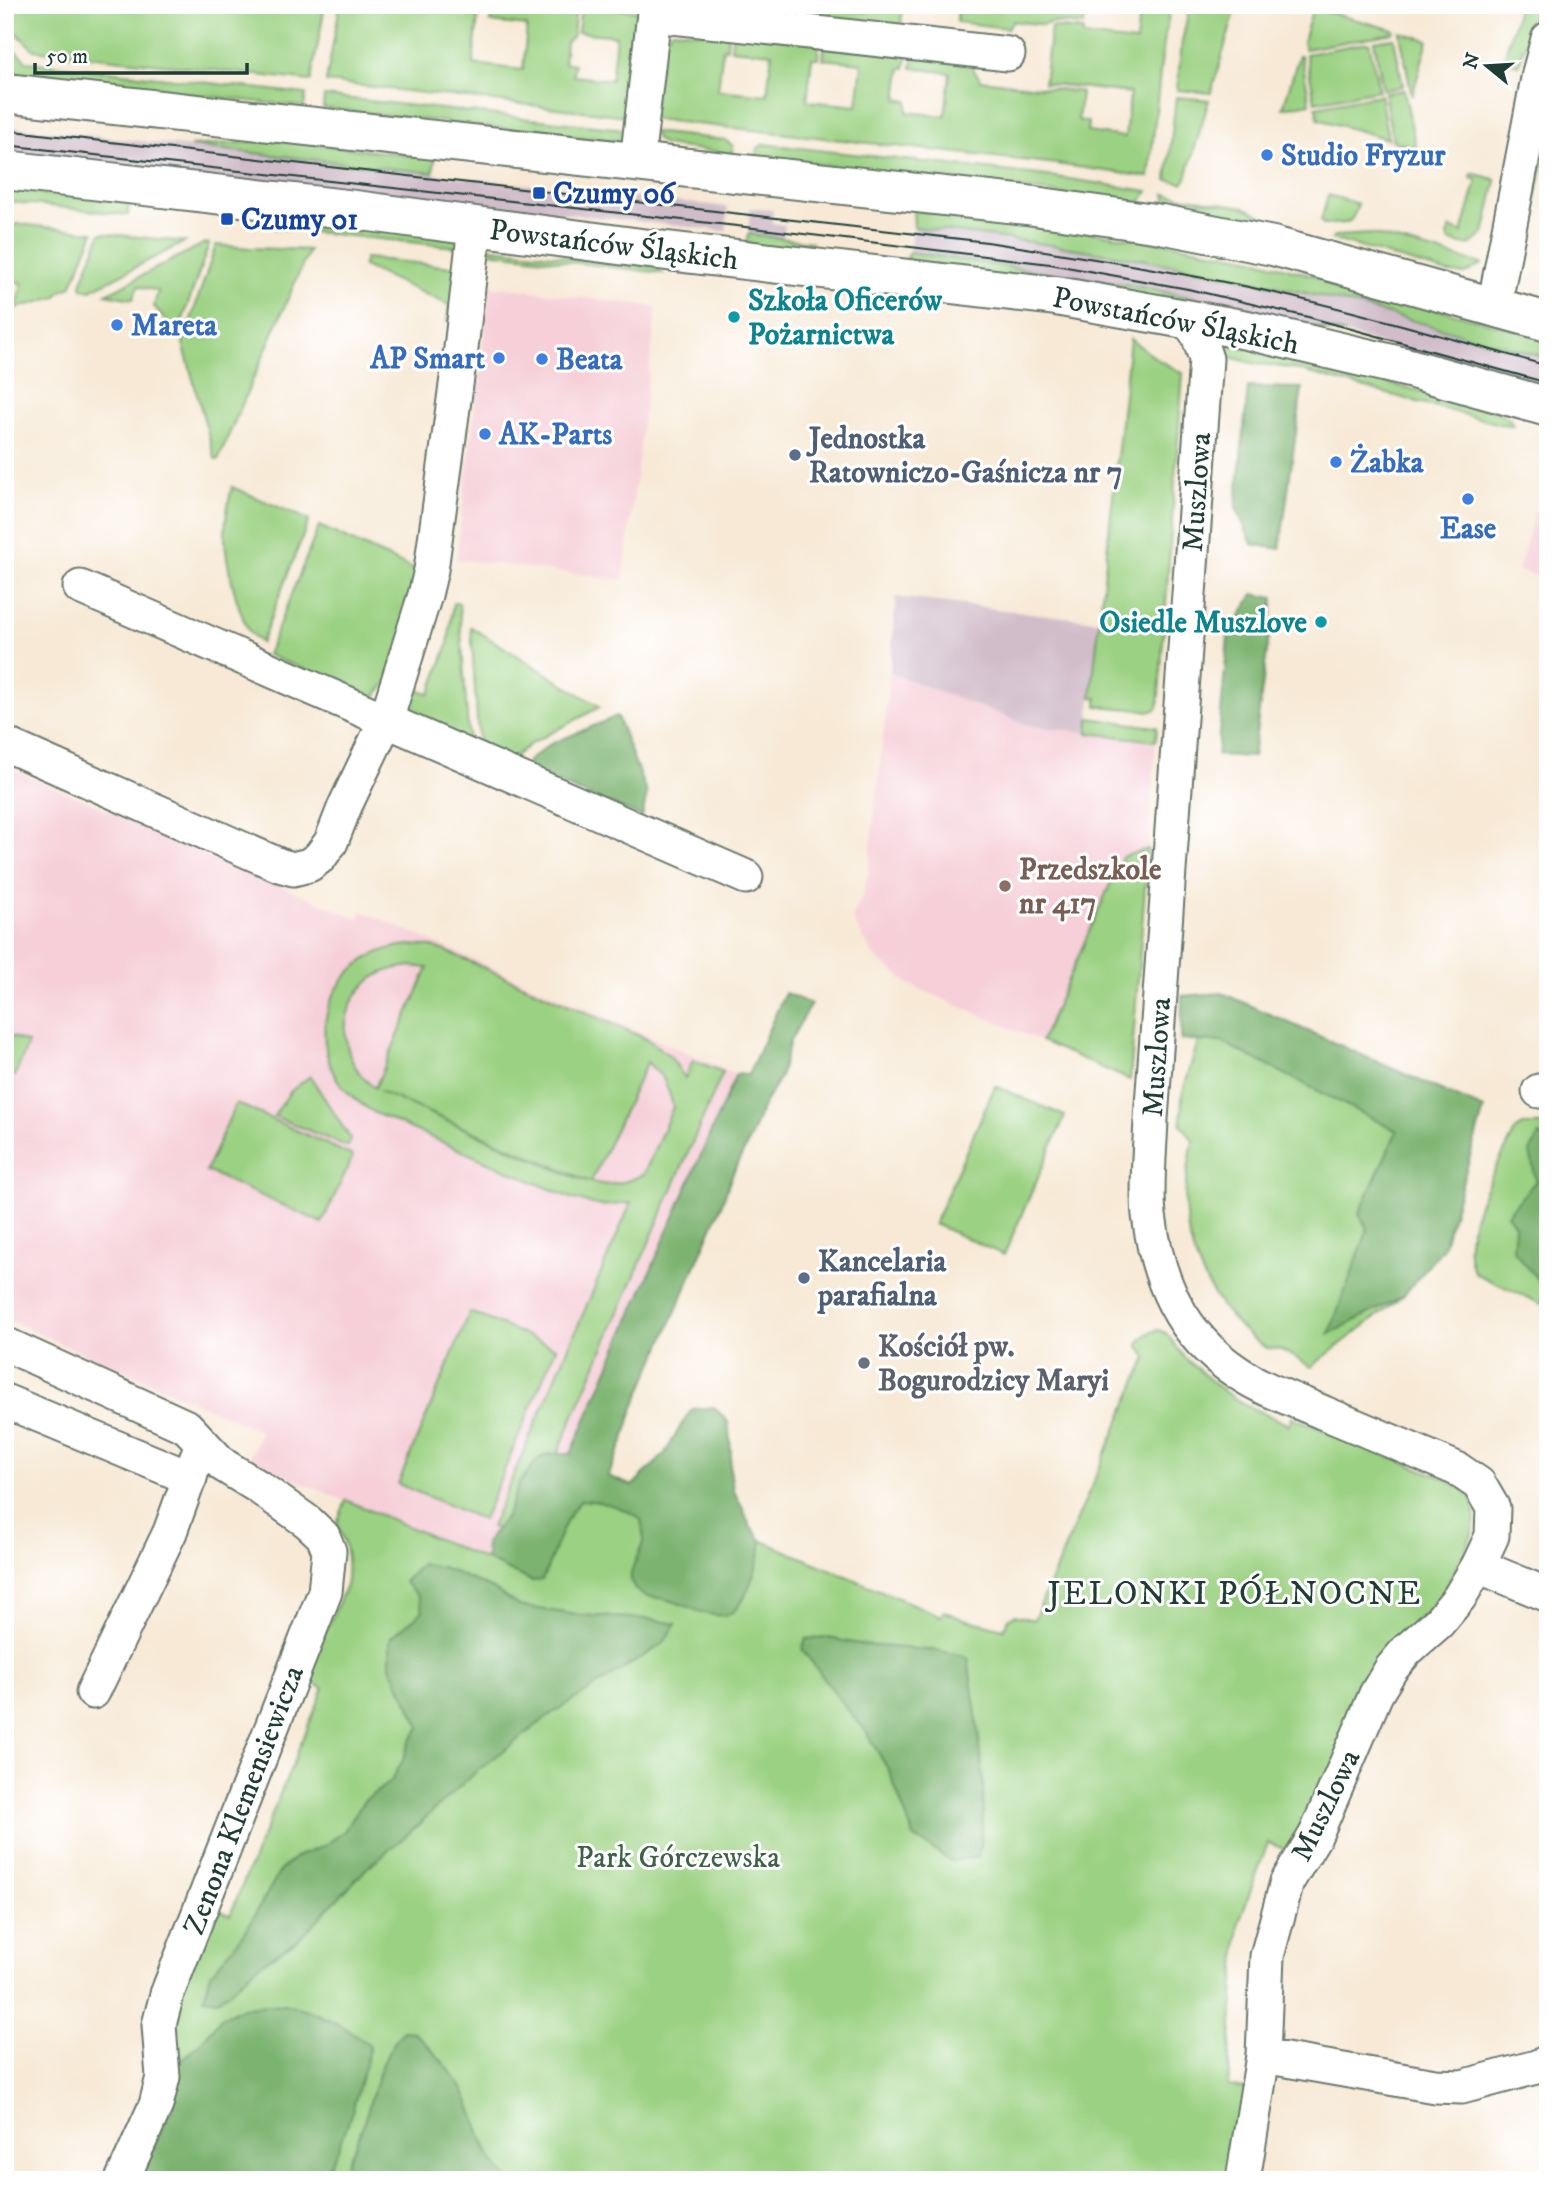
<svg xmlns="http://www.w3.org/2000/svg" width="1553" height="2185" font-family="'IM FELL DW Pica',serif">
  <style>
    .built { fill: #f6cfd8 }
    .industrial { fill: #d1bdca }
    .green { fill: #9bd182; stroke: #5d875b; stroke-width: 2; fill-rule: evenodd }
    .forest { fill: #7cb370; stroke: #4e7852; stroke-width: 2 }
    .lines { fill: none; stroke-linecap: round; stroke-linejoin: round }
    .street-casing { stroke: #6b796c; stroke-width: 37 }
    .secondary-casing { stroke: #6b796c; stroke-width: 42 }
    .street { stroke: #fff; stroke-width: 33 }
    .secondary { stroke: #fff; stroke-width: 38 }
    .tram { stroke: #1f3d34; stroke-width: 2 }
    .shop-dot { fill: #3f7fe0; stroke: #fff; stroke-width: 2.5 }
    .transit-dot { fill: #1a4fb4; stroke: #fff; stroke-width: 2.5 }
    .culture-dot { fill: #0f9aa8; stroke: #fff; stroke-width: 2.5 }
    .service-dot { fill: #5c6f8a; stroke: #fff; stroke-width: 2.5 }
    .education-dot { fill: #8d6e63; stroke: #fff; stroke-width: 2.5 }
    .worship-dot { fill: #6b7280; stroke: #fff; stroke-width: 2.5 }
    .labels { text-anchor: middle; stroke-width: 6; stroke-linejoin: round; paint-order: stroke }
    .shop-label { font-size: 30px; font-weight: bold; fill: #366cbe; stroke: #fff; text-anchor: start }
    .transit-label { font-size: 30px; font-weight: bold; fill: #164399; stroke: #fff; text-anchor: start }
    .street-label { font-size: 30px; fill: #1f3d34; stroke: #fff }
    .culture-label { font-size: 30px; font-weight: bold; fill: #0d838f; stroke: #fff; text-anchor: start }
    .service-label { font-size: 30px; font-weight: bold; fill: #4e5e75; stroke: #fff; text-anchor: start }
    .education-label { font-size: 30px; font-weight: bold; fill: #785e54; stroke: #fff; text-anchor: start }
    .worship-label { font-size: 30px; font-weight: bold; fill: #5b616d; stroke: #fff; text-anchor: start }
    .park-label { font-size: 30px; fill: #3e6248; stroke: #fff }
    .quarter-label { font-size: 33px; letter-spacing: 2px; fill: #1f3d34; stroke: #fff }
  </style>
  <rect width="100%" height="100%" fill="#fff"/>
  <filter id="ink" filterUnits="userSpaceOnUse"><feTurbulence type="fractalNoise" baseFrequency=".0143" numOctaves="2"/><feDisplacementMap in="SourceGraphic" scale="14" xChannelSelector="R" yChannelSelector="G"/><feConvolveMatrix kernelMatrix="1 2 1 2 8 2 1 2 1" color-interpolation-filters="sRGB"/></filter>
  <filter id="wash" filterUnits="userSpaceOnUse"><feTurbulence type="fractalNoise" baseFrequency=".00686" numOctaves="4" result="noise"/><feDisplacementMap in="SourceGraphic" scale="28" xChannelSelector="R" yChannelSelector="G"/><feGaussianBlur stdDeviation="1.57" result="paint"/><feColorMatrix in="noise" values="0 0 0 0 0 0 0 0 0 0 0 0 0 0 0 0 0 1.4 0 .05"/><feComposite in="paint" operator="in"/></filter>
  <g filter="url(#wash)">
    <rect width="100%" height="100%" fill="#f7e9d5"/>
    <g class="built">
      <polygon points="490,286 657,307 623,580 456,559"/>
      <polygon points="1548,466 1548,579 1518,571"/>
      <polygon points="890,673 1031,726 1156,741 1130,1080 909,984 874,956 852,918 862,897 868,875"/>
      <polygon points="5,766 358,919 362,911 736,1074 519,1574 248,1460 261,1431 5,1319"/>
    </g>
    <g class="industrial">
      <polygon points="5,126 728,207 726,231 429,198 427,207 5,154"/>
      <polygon points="750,208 773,210 772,223 785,225 783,238 748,234"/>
      <polygon points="914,227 993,236 1136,258 1219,274 1396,316 1548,358 1548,391 1346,334 1239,307 1130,284 909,252"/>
      <polygon points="896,597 1098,621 1088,733 1031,726 890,673"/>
    </g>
    <g class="green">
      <polygon points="9,5 325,5 311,81 34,50 10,27"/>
      <polygon points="340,5 486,5 486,8 479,8 473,64 523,70 527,26 490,22 491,5 576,6 573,36 566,42 564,63 574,64 573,76 611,80 616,36 578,32 581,6 649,12 635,117 326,82"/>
      <polygon points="818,5 829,5 830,7 867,12 869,5 903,5 900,34 816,25"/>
      <polygon points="959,5 1086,5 1084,25 1051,22 1044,25 1013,21 1007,28 956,22"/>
      <polygon points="1140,5 1171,5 1163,45 1149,177 1049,163 652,119 664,39 672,30 728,34 727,48 723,48 718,90 767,95 772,53 731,49 733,31 819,41 818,58 812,58 807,101 857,106 862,63 823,59 825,42 908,51 905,68 901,68 897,99 908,101 907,112 945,116 950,73 912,68 914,52 974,61 973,69 981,80 1081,92 1078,120 1088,122 1087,132 1125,137 1130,93 1044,83 1051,27 1083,30 1083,36 1136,42"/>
      <polygon points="1190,5 1237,5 1211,93 1177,90 1182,42"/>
      <polygon points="1519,5 1536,5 1519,65 1503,62"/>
      <polygon points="1313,8 1394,30 1393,33 1305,49 1303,41"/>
      <polygon points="1400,32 1428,40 1412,96 1400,34"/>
      <polygon points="1394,38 1403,86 1383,90 1374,41"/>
      <polygon points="1369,42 1379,90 1315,102 1306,54"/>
      <path d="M5,45H8L28,62L306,94L304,107L29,76C10,72 6,64 5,45Z"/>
      <polygon points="1299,55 1301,55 1310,103 1283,108"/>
      <polygon points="1404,90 1416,148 1393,141 1384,93"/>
      <polygon points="1380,95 1388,139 1318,119 1316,107"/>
      <polygon points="324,96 633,130 628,139 622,142 323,108"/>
      <polygon points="1176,97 1209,100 1185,181 1183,183 1167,180"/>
      <polygon points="652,132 725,140 733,146 733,154 664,145 657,140"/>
      <polygon points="278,140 435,158 433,173 190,146"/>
      <polygon points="764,144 1056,177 1148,191 1143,199 1137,203 756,157 757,149"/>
      <polygon points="1544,159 1525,250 1515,253 1531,169"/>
      <polygon points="1472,173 1494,179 1496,181 1484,234 1469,246 1449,241 1447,236 1450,228 1462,233 1477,180 1471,178"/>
      <polygon points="12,190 129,202 128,215 5,201 5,194"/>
      <polygon points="1165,194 1244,207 1280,225 1278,227 1172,208 1167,204"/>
      <path d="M1328,195L1358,204C1351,228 1346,223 1323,224L1321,221Z"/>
      <path d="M913,210L1030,224L1168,243L1253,259L1548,339V358C1439,328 1330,296 1219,274C1118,253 1016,239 914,227Z"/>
      <polygon points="275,217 459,239 466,248 275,228"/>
      <polygon points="18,224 94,232 71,287 59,292 57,297 17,308 22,283 5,280 5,227"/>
      <polygon points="101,233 185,242 91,290 83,289 81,286 82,281"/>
      <path d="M748,234L811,242C796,256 765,246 746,244Z"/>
      <polygon points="1372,234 1482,264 1465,274 1448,273 1332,239 1334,236"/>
      <polygon points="205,243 209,244 178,333 175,333 154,306 158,291 138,286 133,299 106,294"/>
      <polygon points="216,245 250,248 309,250 218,460 215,459 183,343"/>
      <polygon points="485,247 654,267 662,273 496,253 484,250"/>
      <polygon points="909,252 1130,285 1239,307 1346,334 909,262 907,257"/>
      <polygon points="365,258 463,268 458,322 447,321 449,305 363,266"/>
      <polygon points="1130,339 1160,361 1183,373 1158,708 1152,711 1097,706 1097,698 1091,697"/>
      <polygon points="1231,344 1373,379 1496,411 1509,418 1513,425 1500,424 1291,368 1252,363 1222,355 1224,351"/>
      <path d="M232,487L309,520L261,643C257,639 252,635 249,631C237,609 225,560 225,535C225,519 228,503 232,487Z"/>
      <polygon points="319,526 418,571 396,674 374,697 267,655"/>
      <polygon points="453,603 459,603 469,745 406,711 409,687 430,694 448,644"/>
      <polygon points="471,627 600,707 532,743 508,761 479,750"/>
      <polygon points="1089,718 1157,727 1156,741 1088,733"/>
      <polygon points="1148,849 1130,1080 1041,1041 1122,857"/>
      <path d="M409,945L429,946L446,951L647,1039L670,1056L685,1078L693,1060L723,1072L520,1540L491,1527L631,1203L601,1206L573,1199L375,1113C358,1103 342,1090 333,1072C306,1013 346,950 409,945ZM412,966L428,968L375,1088C341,1065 334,1011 367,983C380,971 395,968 412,966ZM647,1062L663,1078L670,1095L673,1107L644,1174C616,1188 601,1187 572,1176L379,1091L591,1182Z"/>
      <polygon points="5,1034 28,1043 15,1076 5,1072"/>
      <path d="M1198,1041L1222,1042L1397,1131L1359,1214L1368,1229L1330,1333L1403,1296L1311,1367C1301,1361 1289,1352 1278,1349C1272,1348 1268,1350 1263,1346C1221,1318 1190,1265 1186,1215C1183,1190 1189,1165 1193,1140L1181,1124L1182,1095Z"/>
      <polygon points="310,1076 350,1138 348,1146 343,1145 274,1116 290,1092"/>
      <polygon points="995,1086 1065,1116 1004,1255 934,1224"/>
      <polygon points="236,1103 353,1156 322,1223 206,1171"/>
      <path d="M1523,1125H1548V1307L1476,1274C1450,1240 1499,1164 1515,1131Z"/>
      <polygon points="470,1312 556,1348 483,1520 398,1484"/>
      <path d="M1159,1330L1166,1333L1185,1358L1222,1390L1245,1405L1289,1425L1292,1417L1448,1480C1454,1485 1465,1490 1470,1497C1490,1524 1447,1585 1431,1608L1293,1852L1268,1843L1239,1922L1228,2086L1246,2089L1231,2180H136L175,2100L177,2064L175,2005L213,1908L230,1915L324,1688L307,1681L306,1675L346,1586C350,1563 346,1544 337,1523L346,1500L519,1574L571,1455L608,1476L941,1616L944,1611L960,1618L1004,1629L1009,1618L1015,1615L1034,1620L1147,1357L1138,1345C1143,1335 1148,1332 1159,1330Z"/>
    </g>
    <g class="forest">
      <polygon points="1248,387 1302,388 1280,549 1252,544 1236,507"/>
      <polygon points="1253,594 1274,598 1253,757 1217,755 1228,637"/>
      <polygon points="617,716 647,794 642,817 527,771 528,761 550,744"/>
      <path d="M785,993L811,1004L790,1041L780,1077L763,1106L749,1141L732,1175L720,1209L632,1412L624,1440L608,1476L632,1486L664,1455L686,1417L693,1409L714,1407L728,1422L731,1450L730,1469L733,1490L743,1508L749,1524L762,1541C760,1559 749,1593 738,1607C733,1614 723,1616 714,1615C698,1614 683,1603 668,1600C655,1596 642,1600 634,1587C624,1572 641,1556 643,1541C644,1535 642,1526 641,1520C626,1507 600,1501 581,1500C559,1525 556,1552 542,1580L531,1581L487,1560L485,1543L506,1517L519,1484L538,1459L549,1454H571L736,1074L748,1075Z"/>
      <polygon points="1222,993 1484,1109 1443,1248 1403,1296 1329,1334 1368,1229 1359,1214 1397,1131 1222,1042 1181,1040 1182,996"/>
      <polygon points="1539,1135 1548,1139 1548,1293 1513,1249 1515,1225 1507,1214 1536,1181 1530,1152"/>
      <polygon points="421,1564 442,1567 493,1589 519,1606 579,1615 649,1619 676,1624 663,1644 551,1714 472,1775 408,1834 368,1867 298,1940 256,1967 228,1993 217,2000 204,1998 211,1973 244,1934 281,1869 296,1857 324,1846 344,1831 364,1801 391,1781 402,1762 410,1741 420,1727 390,1666 390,1638 423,1611 418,1596 404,1582"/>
      <path d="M823,1637L865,1645L942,1651L968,1657C976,1721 992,1794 978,1857L951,1861L914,1837L889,1771L865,1730L843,1704L802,1649L806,1639Z"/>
      <path d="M284,2004C315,2010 345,2026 370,2045C363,2074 341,2166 316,2180H136L175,2100L177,2064L200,2043L221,2018L244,2007Z"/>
      <path d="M403,2031L414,2032C432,2049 450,2068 463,2090C479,2118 482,2161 511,2180H339C345,2164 353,2150 359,2135C374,2099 376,2062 403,2031Z"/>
    </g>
  </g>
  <g filter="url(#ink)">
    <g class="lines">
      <defs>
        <g id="street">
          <polyline points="654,15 1008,54"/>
          <polyline points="637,162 655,5"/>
          <polyline points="1494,307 1539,73 1548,39"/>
          <path d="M1186,318L1198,335L1206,359L1151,1119C1150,1149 1146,1186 1149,1215C1157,1280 1181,1335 1237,1372C1263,1390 1295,1400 1324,1413C1368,1431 1412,1450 1457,1469L1479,1484L1493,1508L1492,1536L1478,1566L1459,1598L1439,1622L1407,1650L1391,1669L1376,1694L1316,1834L1287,1882L1267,1956L1263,2056L1435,2086L1462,2087L1536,2067L1548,2062"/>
          <polyline points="80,587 746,877"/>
          <polyline points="5,744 279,865 293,869 309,865 320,857 331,842 345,806 386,720 425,595 431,570 461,348 475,227"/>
          <polyline points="1539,1091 1548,1091"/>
          <polyline points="5,1344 187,1427 223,1465 257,1486 308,1522 323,1536 329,1551 325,1592 167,1994 159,2025 163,2077 156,2105 122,2180"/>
          <polyline points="5,1401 190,1478"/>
          <polyline points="1478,1566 1548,1595"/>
          <polyline points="93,1692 170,1532 202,1443"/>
          <polyline points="1243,2180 1263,2056"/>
        </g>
        <g id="secondary">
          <polyline points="5,93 1027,205 1161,224 1273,246 1548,322"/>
          <polyline points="5,170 355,210 641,248 1056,296 1247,330 1409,368 1548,407"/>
        </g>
      </defs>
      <use href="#street" class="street-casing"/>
      <use href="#secondary" class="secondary-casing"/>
      <use href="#street" class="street"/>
      <use href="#secondary" class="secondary"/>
      <g class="tram">
        <path d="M5,130L987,242C1072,255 1156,268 1239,285C1343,307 1445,337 1548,366"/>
        <polyline points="5,145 737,226 1050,264 1188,289 1308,317 1548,383"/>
      </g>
    </g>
  </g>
  <g class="shop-dot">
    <circle cx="1267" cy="155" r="7"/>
    <circle cx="117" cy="325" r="7"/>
    <circle cx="499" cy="358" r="7"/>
    <circle cx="542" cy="359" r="7"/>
    <circle cx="485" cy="434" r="7"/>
    <circle cx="1336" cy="462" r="7"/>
    <circle cx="1468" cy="499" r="7"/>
  </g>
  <g class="transit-dot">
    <rect x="532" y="186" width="14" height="14" rx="3.5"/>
    <rect x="220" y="212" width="14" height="14" rx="3.5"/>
  </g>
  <g class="culture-dot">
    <circle cx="734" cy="317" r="7"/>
    <circle cx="1321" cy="622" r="7"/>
  </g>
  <g class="service-dot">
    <circle cx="795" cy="455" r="7"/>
    <circle cx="804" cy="1278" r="7"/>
  </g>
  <circle class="education-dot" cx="1005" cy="886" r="7"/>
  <circle class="worship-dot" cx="864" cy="1363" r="7"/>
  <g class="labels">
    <g class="shop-label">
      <text x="1281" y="165">Studio Fryzur</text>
      <text x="131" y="335">Mareta</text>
      <text x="485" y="368" text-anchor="end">AP Smart</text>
      <text x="556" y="369">Beata</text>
      <text x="499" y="444">AK-Parts</text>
      <text x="1350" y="472">Żabka</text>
      <text x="1468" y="538" text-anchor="middle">Ease</text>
    </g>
    <g class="transit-label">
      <text x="553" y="203">Czumy 06</text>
      <text x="241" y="229">Czumy 01</text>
    </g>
    <g class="street-label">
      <text transform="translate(614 244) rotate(7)" y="10">Powstańców Śląskich</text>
      <text transform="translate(1176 320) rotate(11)" y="10">Powstańców Śląskich</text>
      <text transform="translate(1196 492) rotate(-86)" y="10">Muszlowa</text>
      <text transform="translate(1156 1057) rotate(-86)" y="10">Muszlowa</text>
      <text transform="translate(243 1800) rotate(-69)" y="10">Zenona Klemensiewicza</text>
      <text transform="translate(1325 1805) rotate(-64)" y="10">Muszlowa</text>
    </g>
    <g class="culture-label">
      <text x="748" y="310">Szkoła Oficerów<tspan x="748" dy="34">Pożarnictwa</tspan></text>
      <text x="1307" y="632" text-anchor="end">Osiedle Muszlove</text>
    </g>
    <g class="service-label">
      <text x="809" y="448">Jednostka<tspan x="809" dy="34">Ratowniczo-Gaśnicza nr 7</tspan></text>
      <text x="818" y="1271">Kancelaria<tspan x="818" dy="34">parafialna</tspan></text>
    </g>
    <g class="education-label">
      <text x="1019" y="879">Przedszkole<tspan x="1019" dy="34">nr 417</tspan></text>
    </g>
    <g class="worship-label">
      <text x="878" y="1356">Kościół pw.<tspan x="878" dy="34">Bogurodzicy Maryi</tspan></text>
    </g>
    <g class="park-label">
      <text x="678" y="1867">Park Górczewska</text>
    </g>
    <g class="quarter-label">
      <text x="1235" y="1604">JELONKI PÓŁNOCNE</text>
    </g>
  </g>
  <rect width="1553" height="2185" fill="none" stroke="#fff" stroke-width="28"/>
  <g transform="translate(1487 66) rotate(288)" stroke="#ffffff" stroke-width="5" paint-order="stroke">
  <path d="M0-5L12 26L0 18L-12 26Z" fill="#1f3d34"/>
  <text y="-10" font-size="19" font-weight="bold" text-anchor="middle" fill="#1f3d34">N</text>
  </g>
  <path d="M35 63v10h212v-10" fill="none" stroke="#1f3d34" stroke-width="3.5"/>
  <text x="46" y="63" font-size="21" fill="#1f3d34" stroke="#ffffff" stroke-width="5" paint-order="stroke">50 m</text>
</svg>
